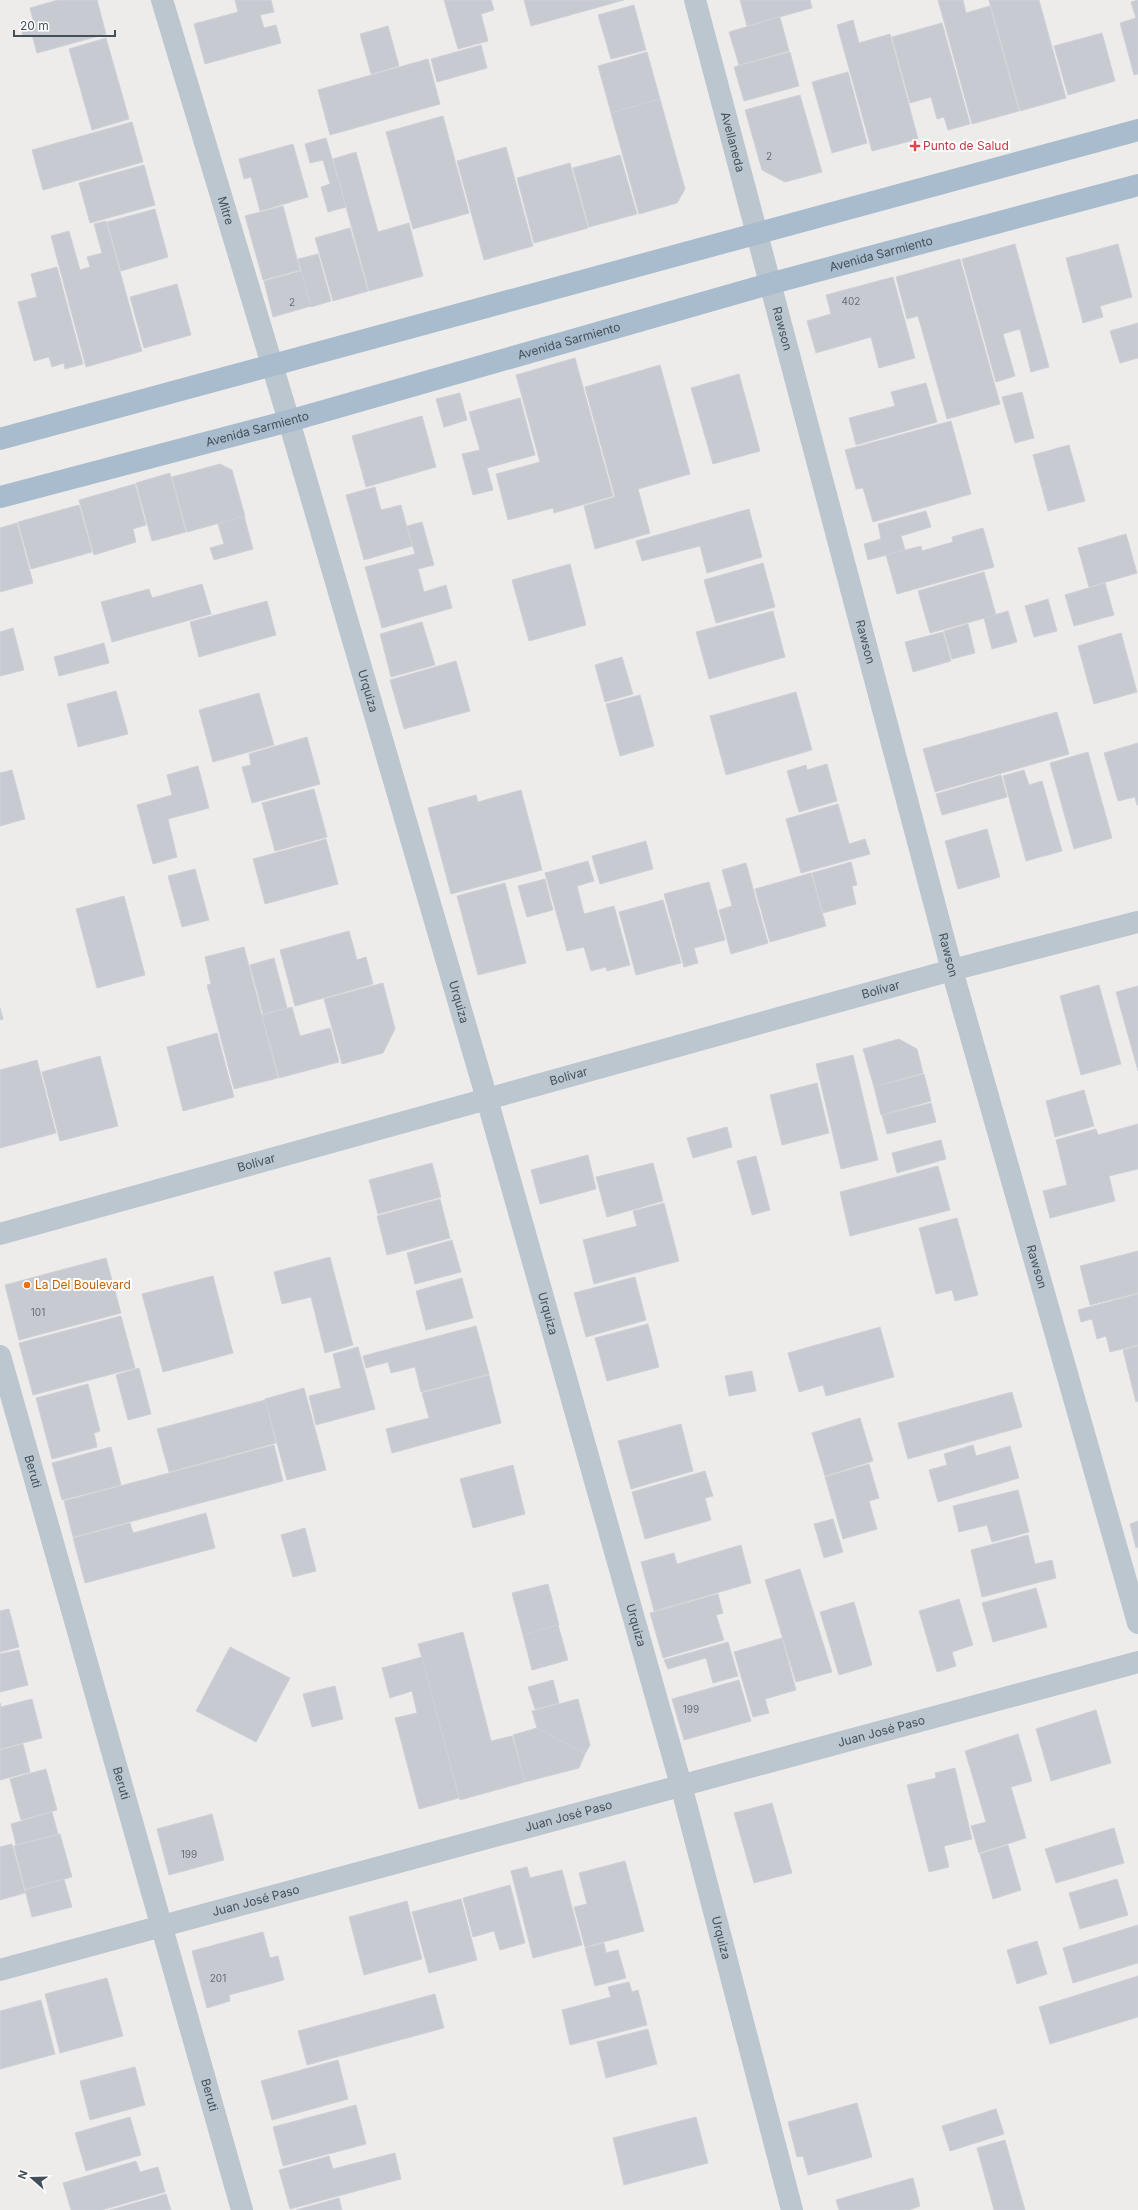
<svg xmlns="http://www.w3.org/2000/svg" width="1138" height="2210" font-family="Inter,sans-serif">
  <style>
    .building { fill: #c7cad1; stroke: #cfd1d8 }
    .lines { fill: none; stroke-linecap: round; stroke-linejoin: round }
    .minor { stroke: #bbc6cf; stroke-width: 22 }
    .major { stroke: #a8bccd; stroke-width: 22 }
    .health-dot { fill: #e0444e; stroke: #fff; stroke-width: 1.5 }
    .food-dot { fill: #e8710a; stroke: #fff; stroke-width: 1.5 }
    .labels { text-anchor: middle; stroke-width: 4; stroke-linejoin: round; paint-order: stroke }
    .number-label { font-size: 10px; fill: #646e77 }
    .street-label { font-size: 12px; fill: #434f59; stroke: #fff }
    .health-label { font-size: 12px; fill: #be3a42; stroke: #fff; text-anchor: start }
    .food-label { font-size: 12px; fill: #c56008; stroke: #fff; text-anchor: start }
  </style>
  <rect width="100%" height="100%" fill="#eeebeb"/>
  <g class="building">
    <polygon points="58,0 97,0 106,34 37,53 32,35 23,37 20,24 33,20 30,8"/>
    <polygon points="235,0 271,0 274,12 260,15 264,28 276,25 281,43 205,64 194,24 238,12"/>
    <polygon points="444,0 491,0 494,10 481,14 488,41 458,49"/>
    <polygon points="524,0 624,0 531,26"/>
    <polygon points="740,0 810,0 812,8 747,26"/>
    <polygon points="938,0 963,0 966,13 990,6 1019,111 972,124"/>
    <polygon points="989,0 1039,0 1066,98 1020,111"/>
    <polygon points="1138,0 1138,74 1134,75 1120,23 1136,18 1131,2"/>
    <polygon points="634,5 646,50 611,59 598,15"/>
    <polygon points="780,17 789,51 739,65 729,32"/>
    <polygon points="853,20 859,43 890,34 918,139 872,151 837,25"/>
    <polygon points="942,23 970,124 948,130 944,117 937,119 931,97 910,103 892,37"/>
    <polygon points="388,26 399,66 371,74 360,34"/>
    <polygon points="1102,33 1115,81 1068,95 1054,46"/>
    <polygon points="106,38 129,119 92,130 69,49"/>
    <polygon points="481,45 487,68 437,82 431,59"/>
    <polygon points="647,52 660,99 611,113 598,66"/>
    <polygon points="790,52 799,86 744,101 734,67"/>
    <polygon points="428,59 440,104 330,135 318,90"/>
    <polygon points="848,72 867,143 832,153 812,82"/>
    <polygon points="800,95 822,172 785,182 762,170 745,110"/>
    <polygon points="660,99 685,189 677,203 639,214 611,113"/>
    <polygon points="443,116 469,213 413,229 386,132"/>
    <polygon points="132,122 143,162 43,190 32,150"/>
    <polygon points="326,138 346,207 328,212 321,187 330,184 323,160 310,163 305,144"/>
    <polygon points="293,144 308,197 260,211 251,177 244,179 239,159"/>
    <polygon points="506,147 533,246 484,260 457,161"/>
    <polygon points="356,152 378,232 409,223 423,276 369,291 333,159"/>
    <polygon points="620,155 637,214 589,227 573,168"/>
    <polygon points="570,163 588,228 534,243 517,178"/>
    <polygon points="144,165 155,205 90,223 79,183"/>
    <polygon points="283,206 300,270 263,280 245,216"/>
    <polygon points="155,209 168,257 121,271 107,222"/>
    <polygon points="106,221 142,351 86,367 51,236 69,231 80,270 90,267 87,257 102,253 94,224"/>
    <polygon points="350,228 368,291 333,301 315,238"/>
    <polygon points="1015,244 1049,367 1031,372 1020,329 1003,334 1015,376 996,382 962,259"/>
    <polygon points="1118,244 1132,297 1100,306 1103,317 1083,323 1066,258"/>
    <polygon points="318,254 331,301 311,307 298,259"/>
    <polygon points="960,259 1000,404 947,419 918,316 907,319 896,277"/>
    <polygon points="57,267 83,364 65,369 64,363 52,367 49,357 34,361 18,302 37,297 31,274"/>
    <polygon points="301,271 311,306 273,317 264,281"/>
    <polygon points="893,277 915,358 879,368 871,337 816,353 807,321 831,314 826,295"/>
    <polygon points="177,284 191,335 144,348 130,297"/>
    <polygon points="1138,323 1138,358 1120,363 1110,331"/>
    <polygon points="575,358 613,496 554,513 553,508 508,520 496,474 540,462 516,375"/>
    <polygon points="660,365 690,474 638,489 650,533 595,549 584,506 615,497 585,387"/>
    <polygon points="739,374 760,451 713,464 691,388"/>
    <polygon points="926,383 937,422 856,445 849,418 895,406 891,392"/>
    <polygon points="1022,392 1034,438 1015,443 1002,397"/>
    <polygon points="460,393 467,420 444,427 436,399"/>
    <polygon points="520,398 535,455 487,468 493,490 473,495 462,454 480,450 469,412"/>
    <polygon points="422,416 436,467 366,487 352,436"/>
    <polygon points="951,421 971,494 873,522 863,488 856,489 845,450"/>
    <polygon points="1069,445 1085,501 1048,511 1033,455"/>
    <polygon points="220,464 232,470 245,516 187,532 172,477"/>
    <polygon points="170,473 186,532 152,541 136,483"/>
    <polygon points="135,484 146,525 133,529 136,542 94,555 79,500"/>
    <polygon points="375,487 381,510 401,505 412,546 364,560 346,495"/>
    <polygon points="79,505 92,552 31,569 18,522"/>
    <polygon points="749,509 762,557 707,573 700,546 642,561 636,541"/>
    <polygon points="926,511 931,527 901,536 905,550 868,560 864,544 881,539 878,524"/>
    <polygon points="244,516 253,549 214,560 210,548 224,544 218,524"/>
    <polygon points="422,522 434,565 418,569 424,592 446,585 452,608 382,628 365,567 415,554 407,526"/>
    <polygon points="17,523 33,583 0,592 0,528"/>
    <polygon points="983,528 994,567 897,594 886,555 921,546 922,551 953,542 952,537"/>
    <polygon points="1126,534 1137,573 1089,587 1078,548"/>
    <polygon points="763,563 775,607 716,623 704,580"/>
    <polygon points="570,564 586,625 529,641 512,580"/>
    <polygon points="984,572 996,615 930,633 918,591"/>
    <polygon points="1105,583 1114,615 1074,626 1065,595"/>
    <polygon points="202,584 211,614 112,642 101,602 149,589 152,598"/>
    <polygon points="1048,599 1057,631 1034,637 1025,606"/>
    <polygon points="267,601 276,635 199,657 190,622"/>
    <polygon points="773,611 785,657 709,679 696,632"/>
    <polygon points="1008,611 1017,642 992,649 984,618"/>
    <polygon points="422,622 435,665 391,677 380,634"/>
    <polygon points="968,624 975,653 952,659 944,631"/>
    <polygon points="13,628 24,670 0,676 0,632"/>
    <polygon points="943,632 951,661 913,672 905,642"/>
    <polygon points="1121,633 1137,692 1094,704 1078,646"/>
    <polygon points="104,643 109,663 59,676 54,657"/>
    <polygon points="622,657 633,694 605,702 595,665"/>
    <polygon points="456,661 470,711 404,729 390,680"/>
    <polygon points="116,691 128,734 78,747 67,704"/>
    <polygon points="796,692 812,750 726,775 710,716"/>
    <polygon points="259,693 274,745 213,762 199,710"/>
    <polygon points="640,695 654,746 620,756 606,704"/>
    <polygon points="1057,712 1069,754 935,792 923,749"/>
    <polygon points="307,737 320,784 252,803 242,767 251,765 249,754"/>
    <polygon points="1138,743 1138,805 1137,805 1135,797 1118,801 1104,753"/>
    <polygon points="1088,752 1112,838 1074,849 1050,763"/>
    <polygon points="827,764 837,801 799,812 787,771 806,765 807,770"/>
    <polygon points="198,766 209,808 168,819 177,857 153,864 137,805 172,795 167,775"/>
    <polygon points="12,770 25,819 0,826 0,773"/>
    <polygon points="1024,770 1029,785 1042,781 1062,851 1026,861 1003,776"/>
    <polygon points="1001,775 1007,797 942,815 936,794"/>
    <polygon points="314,789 327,837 275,851 262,803"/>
    <polygon points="521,790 542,870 451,894 428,808 476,795 478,802"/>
    <polygon points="838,804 849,844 865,839 870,854 801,873 786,819"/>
    <polygon points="987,829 1000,877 958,889 945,841"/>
    <polygon points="326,839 338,884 265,904 253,859"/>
    <polygon points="646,841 653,869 600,884 592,856"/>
    <polygon points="588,861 594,881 577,886 584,914 614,906 630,965 607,971 606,967 591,971 584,947 567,951 545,873"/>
    <polygon points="851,862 857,885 852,886 856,904 823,913 812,873"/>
    <polygon points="746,863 768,943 731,954 719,910 732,906 722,870"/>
    <polygon points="195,869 209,920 182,927 168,876"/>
    <polygon points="811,873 826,926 770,942 755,889"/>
    <polygon points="545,879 553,910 527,917 518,886"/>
    <polygon points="709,882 725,940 694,948 698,963 684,967 664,894"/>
    <polygon points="505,883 526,963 478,975 457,896"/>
    <polygon points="124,896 145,975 97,988 76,909"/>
    <polygon points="663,900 681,963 636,975 619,912"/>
    <polygon points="349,931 357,960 366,957 373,984 295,1006 280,950"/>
    <polygon points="244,947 278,1078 234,1089 207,985 211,984 205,957"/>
    <polygon points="274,958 287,1008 263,1014 250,965"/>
    <polygon points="383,983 395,1029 383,1053 342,1064 324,999"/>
    <polygon points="1099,985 1121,1064 1081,1075 1060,996"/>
    <polygon points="1138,986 1138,1071 1116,992"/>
    <polygon points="292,1007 300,1036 330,1028 339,1062 279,1078 262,1015"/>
    <polygon points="0,1008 3,1019 0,1020"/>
    <polygon points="217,1033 234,1097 183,1111 167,1047"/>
    <polygon points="899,1039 917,1049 923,1073 874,1087 863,1049"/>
    <polygon points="853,1055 878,1160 841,1169 816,1064"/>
    <polygon points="100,1056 118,1126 60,1141 42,1072"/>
    <polygon points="37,1060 56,1133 0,1148 0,1070"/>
    <polygon points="924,1074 931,1101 881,1115 874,1087"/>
    <polygon points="817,1083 829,1133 782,1145 770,1095"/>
    <polygon points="1084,1090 1094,1126 1055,1137 1046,1101"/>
    <polygon points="931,1103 936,1122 887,1134 882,1115"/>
    <polygon points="1138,1124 1138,1169 1109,1176 1115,1201 1050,1218 1043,1191 1067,1185 1056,1140 1096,1129 1098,1135"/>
    <polygon points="727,1127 732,1147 693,1158 687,1138"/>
    <polygon points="941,1140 946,1159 897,1173 892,1153"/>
    <polygon points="588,1155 596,1189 540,1204 531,1170"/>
    <polygon points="756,1156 770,1210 752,1215 737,1161"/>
    <polygon points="432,1163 441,1197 378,1214 369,1180"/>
    <polygon points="653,1163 663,1201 607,1217 596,1177"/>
    <polygon points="938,1166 950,1210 850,1236 840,1192"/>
    <polygon points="440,1199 450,1238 387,1255 377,1216"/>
    <polygon points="664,1203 679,1261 594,1284 583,1240 637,1226 633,1211"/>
    <polygon points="957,1218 978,1295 955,1301 952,1290 936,1294 919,1228"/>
    <polygon points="452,1240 461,1272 415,1284 407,1253"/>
    <polygon points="1138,1251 1138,1293 1090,1305 1080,1266"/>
    <polygon points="330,1257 353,1345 325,1353 311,1297 282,1304 274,1272"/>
    <polygon points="106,1258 121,1313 19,1340 5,1285"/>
    <polygon points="213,1276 233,1353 163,1372 142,1294"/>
    <polygon points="635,1277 646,1320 586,1337 574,1293"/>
    <polygon points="462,1278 473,1318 426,1330 416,1291"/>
    <polygon points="1138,1294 1138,1345 1110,1352 1106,1336 1097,1339 1092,1319 1081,1322 1078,1310"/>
    <polygon points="121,1316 135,1368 33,1395 19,1343"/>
    <polygon points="648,1324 659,1367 607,1381 595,1338"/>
    <polygon points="476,1326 489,1374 421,1392 415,1367 391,1373 388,1362 366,1368 363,1356"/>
    <polygon points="880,1327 894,1377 826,1396 823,1385 799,1392 788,1353"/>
    <polygon points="1138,1346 1138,1401 1136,1402 1123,1350"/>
    <polygon points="358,1347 375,1409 316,1425 309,1396 341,1388 333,1354"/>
    <polygon points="139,1368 151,1414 128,1420 116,1375"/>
    <polygon points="752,1371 756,1391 729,1396 725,1376"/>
    <polygon points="489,1375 501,1423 392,1453 386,1429 429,1418 422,1393"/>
    <polygon points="88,1384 100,1431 94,1433 97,1447 52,1459 36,1398"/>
    <polygon points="304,1388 326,1470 287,1480 265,1399"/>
    <polygon points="1012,1392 1022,1427 908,1459 898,1423"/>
    <polygon points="265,1400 276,1443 169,1472 157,1429"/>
    <polygon points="860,1418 873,1461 825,1476 812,1433"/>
    <polygon points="681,1424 693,1471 631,1489 618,1441"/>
    <polygon points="274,1445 283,1481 73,1537 64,1501"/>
    <polygon points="973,1445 976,1456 1010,1446 1019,1478 938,1502 929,1470 947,1465 944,1454"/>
    <polygon points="111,1447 121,1485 62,1500 52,1463"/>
    <polygon points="869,1464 879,1498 869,1501 877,1529 843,1539 825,1477"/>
    <polygon points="513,1465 525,1514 473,1528 460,1479"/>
    <polygon points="705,1471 713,1496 705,1498 711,1520 645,1539 632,1492"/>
    <polygon points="1018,1490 1029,1532 992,1542 987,1525 959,1532 953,1506"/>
    <polygon points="206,1513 215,1548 85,1583 73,1538 130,1523 133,1533"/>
    <polygon points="833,1519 843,1552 824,1558 814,1524"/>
    <polygon points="1138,1521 1138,1547 1136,1548 1130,1524"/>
    <polygon points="305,1528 316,1571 293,1577 281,1535"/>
    <polygon points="1028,1535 1035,1564 1052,1560 1056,1578 982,1597 971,1550"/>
    <polygon points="741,1545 751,1583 654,1611 641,1562 674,1553 677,1564"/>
    <polygon points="800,1569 832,1672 796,1682 765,1580"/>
    <polygon points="548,1584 559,1625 523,1635 512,1593"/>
    <polygon points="1036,1588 1047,1627 993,1642 982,1603"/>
    <polygon points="718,1594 723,1613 716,1615 724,1640 663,1658 650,1613"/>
    <polygon points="959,1599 973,1645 952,1652 956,1666 937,1672 919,1611"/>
    <polygon points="854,1602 872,1665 839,1675 820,1612"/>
    <polygon points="9,1609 19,1647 0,1652 0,1611"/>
    <polygon points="558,1625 568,1660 532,1670 523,1635"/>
    <polygon points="463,1632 491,1741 512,1736 525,1782 460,1800 418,1644"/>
    <polygon points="782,1638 796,1690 765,1699 769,1713 753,1717 734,1652"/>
    <polygon points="728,1642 738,1676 713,1683 706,1658 668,1669 664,1660"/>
    <polygon points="230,1647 290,1678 256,1742 196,1711"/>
    <polygon points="19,1650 28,1685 0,1692 0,1654"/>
    <polygon points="422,1657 459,1798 419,1809 395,1718 417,1713 412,1691 390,1698 382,1668"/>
    <polygon points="553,1680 559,1703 535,1709 528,1687"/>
    <polygon points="739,1680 751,1721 684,1740 672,1699"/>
    <polygon points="335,1686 343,1719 312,1727 303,1694"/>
    <polygon points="32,1699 42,1738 0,1749 0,1703 1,1707"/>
    <polygon points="578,1699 590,1745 585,1754 537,1728 532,1711"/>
    <polygon points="1096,1710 1111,1763 1051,1781 1036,1729"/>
    <polygon points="537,1728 585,1754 579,1768 525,1782 513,1735"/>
    <polygon points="1018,1734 1032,1781 1011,1787 1026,1838 979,1853 971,1826 986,1822 965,1751"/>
    <polygon points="23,1744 30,1772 0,1780 0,1750"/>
    <polygon points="955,1768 972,1839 944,1846 949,1867 929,1872 907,1785 936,1778 935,1773"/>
    <polygon points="46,1769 57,1810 21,1820 10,1779"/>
    <polygon points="772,1803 792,1873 754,1883 734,1813"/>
    <polygon points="52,1812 58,1834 16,1845 11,1824"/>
    <polygon points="212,1814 224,1860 169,1875 157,1829"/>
    <polygon points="1114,1828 1124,1863 1056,1883 1045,1849"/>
    <polygon points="60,1834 72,1877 25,1889 14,1846"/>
    <polygon points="12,1844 25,1893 0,1900 0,1847"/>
    <polygon points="1008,1845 1021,1890 993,1899 980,1854"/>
    <polygon points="625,1861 644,1931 585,1947 574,1907 587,1904 579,1873"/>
    <polygon points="527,1867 530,1878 562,1870 582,1945 533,1958 511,1871"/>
    <polygon points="64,1879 72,1907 32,1917 25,1890"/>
    <polygon points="1117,1879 1128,1915 1080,1929 1069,1893"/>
    <polygon points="510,1885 525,1943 500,1950 494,1931 473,1937 463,1898"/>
    <polygon points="461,1899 477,1960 429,1973 412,1912"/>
    <polygon points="407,1901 422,1959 364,1975 349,1917"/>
    <polygon points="1138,1925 1138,1963 1073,1983 1063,1948"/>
    <polygon points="263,1932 270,1958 278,1956 284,1980 229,1995 230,2001 207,2008 192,1951"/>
    <polygon points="1037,1941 1047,1974 1017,1984 1007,1950"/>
    <polygon points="604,1943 606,1953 618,1950 626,1978 595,1986 585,1948"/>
    <polygon points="1138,1976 1138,2017 1050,2044 1039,2007"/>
    <polygon points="107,1978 123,2036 60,2053 45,1994"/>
    <polygon points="629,1982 632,1992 638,1990 647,2025 570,2045 562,2010 611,1997 608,1987"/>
    <polygon points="435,1994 444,2028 307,2065 298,2031"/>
    <polygon points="41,2000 55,2054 0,2069 0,2011"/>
    <polygon points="648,2029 657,2064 606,2078 597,2042"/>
    <polygon points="338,2060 348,2099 272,2120 261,2081"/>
    <polygon points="135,2067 145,2105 90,2120 80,2081"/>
    <polygon points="857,2103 872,2157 808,2175 803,2156 797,2157 788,2122"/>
    <polygon points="356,2105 366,2144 283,2166 273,2127"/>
    <polygon points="996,2109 1004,2134 950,2151 942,2126"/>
    <polygon points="130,2117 141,2155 86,2171 75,2133"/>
    <polygon points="696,2117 708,2163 624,2185 613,2138"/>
    <polygon points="1005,2140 1025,2210 994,2210 977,2148"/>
    <polygon points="395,2153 401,2179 290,2209 279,2170 329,2156 333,2169"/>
    <polygon points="136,2161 140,2172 158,2167 165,2192 102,2210 71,2210 63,2183"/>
    <polygon points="913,2178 920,2206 909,2210 839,2210 836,2200"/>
    <polygon points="166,2194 171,2210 110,2210"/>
    <polygon points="339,2198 342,2210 296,2210"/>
  </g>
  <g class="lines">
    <g class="minor">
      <path id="s1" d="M162,0L289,421L487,1099L681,1785L792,2210"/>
      <path id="s2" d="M695,0L952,970L1138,1623"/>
      <path id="s3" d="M0,1234L952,970L1138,922"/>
      <path id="s4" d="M0,1356L242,2210"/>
      <path id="s5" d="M0,1970L1138,1662"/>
    </g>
    <g class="major">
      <polyline points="0,439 1138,130"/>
      <path id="s6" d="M0,497L289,421L769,284L1138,185"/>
    </g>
  </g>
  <path class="health-dot" d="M913 140h4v4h4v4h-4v4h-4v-4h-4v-4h4z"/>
  <circle class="food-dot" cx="27" cy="1285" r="4"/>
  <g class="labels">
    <g class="number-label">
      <text x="769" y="160">2</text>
      <text x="851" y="305">402</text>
      <text x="292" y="306">2</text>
      <text x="38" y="1316">101</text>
      <text x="691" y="1713">199</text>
      <text x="189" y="1858">199</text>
      <text x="218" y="1982">201</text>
    </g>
    <g class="street-label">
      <text dy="4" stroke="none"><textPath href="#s2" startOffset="147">Avellaneda</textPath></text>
      <text dy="4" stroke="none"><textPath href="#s1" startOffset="220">Mitre</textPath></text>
      <text dy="4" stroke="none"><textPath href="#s6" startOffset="914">Avenida Sarmiento</textPath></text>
      <text dy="4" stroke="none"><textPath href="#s2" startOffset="340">Rawson</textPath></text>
      <text dy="4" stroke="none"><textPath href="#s6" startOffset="590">Avenida Sarmiento</textPath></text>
      <text dy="4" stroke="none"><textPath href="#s6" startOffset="266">Avenida Sarmiento</textPath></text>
      <text dy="4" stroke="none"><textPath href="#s2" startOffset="664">Rawson</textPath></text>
      <text dy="4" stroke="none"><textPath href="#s1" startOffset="721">Urquiza</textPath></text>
      <text dy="4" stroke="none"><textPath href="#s2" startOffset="988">Rawson</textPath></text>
      <text dy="4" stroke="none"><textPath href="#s3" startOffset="914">Bolívar</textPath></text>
      <text dy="4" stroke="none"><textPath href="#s1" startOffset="1045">Urquiza</textPath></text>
      <text dy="4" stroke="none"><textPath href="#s3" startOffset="590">Bolívar</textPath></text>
      <text dy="4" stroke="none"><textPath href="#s3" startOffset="266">Bolívar</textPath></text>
      <text dy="4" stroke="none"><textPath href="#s2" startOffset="1312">Rawson</textPath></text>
      <text dy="4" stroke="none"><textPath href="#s1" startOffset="1369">Urquiza</textPath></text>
      <text dy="4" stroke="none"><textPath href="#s4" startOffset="120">Beruti</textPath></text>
      <text dy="4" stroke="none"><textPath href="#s1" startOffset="1693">Urquiza</textPath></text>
      <text dy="4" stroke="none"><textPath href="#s5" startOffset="913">Juan José Paso</textPath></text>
      <text dy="4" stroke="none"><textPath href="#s4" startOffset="444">Beruti</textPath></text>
      <text dy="4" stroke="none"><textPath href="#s5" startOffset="589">Juan José Paso</textPath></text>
      <text dy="4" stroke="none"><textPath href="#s5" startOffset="265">Juan José Paso</textPath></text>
      <text dy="4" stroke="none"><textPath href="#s1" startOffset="2017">Urquiza</textPath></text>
      <text dy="4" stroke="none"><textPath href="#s4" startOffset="768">Beruti</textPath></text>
    </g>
    <g class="health-label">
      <text x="923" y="150">Punto de Salud</text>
    </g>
    <g class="food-label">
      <text x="35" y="1289">La Del Boulevard</text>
    </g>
  </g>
  <g transform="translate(32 2178) rotate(290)" stroke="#ffffff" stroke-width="3" paint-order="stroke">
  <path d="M0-3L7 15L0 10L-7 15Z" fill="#434f59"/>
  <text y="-6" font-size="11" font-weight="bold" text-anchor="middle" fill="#434f59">N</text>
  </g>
  <path d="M14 30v6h101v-6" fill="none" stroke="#434f59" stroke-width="2"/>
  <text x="20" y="30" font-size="12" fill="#434f59" stroke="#ffffff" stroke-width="3" paint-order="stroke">20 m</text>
</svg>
